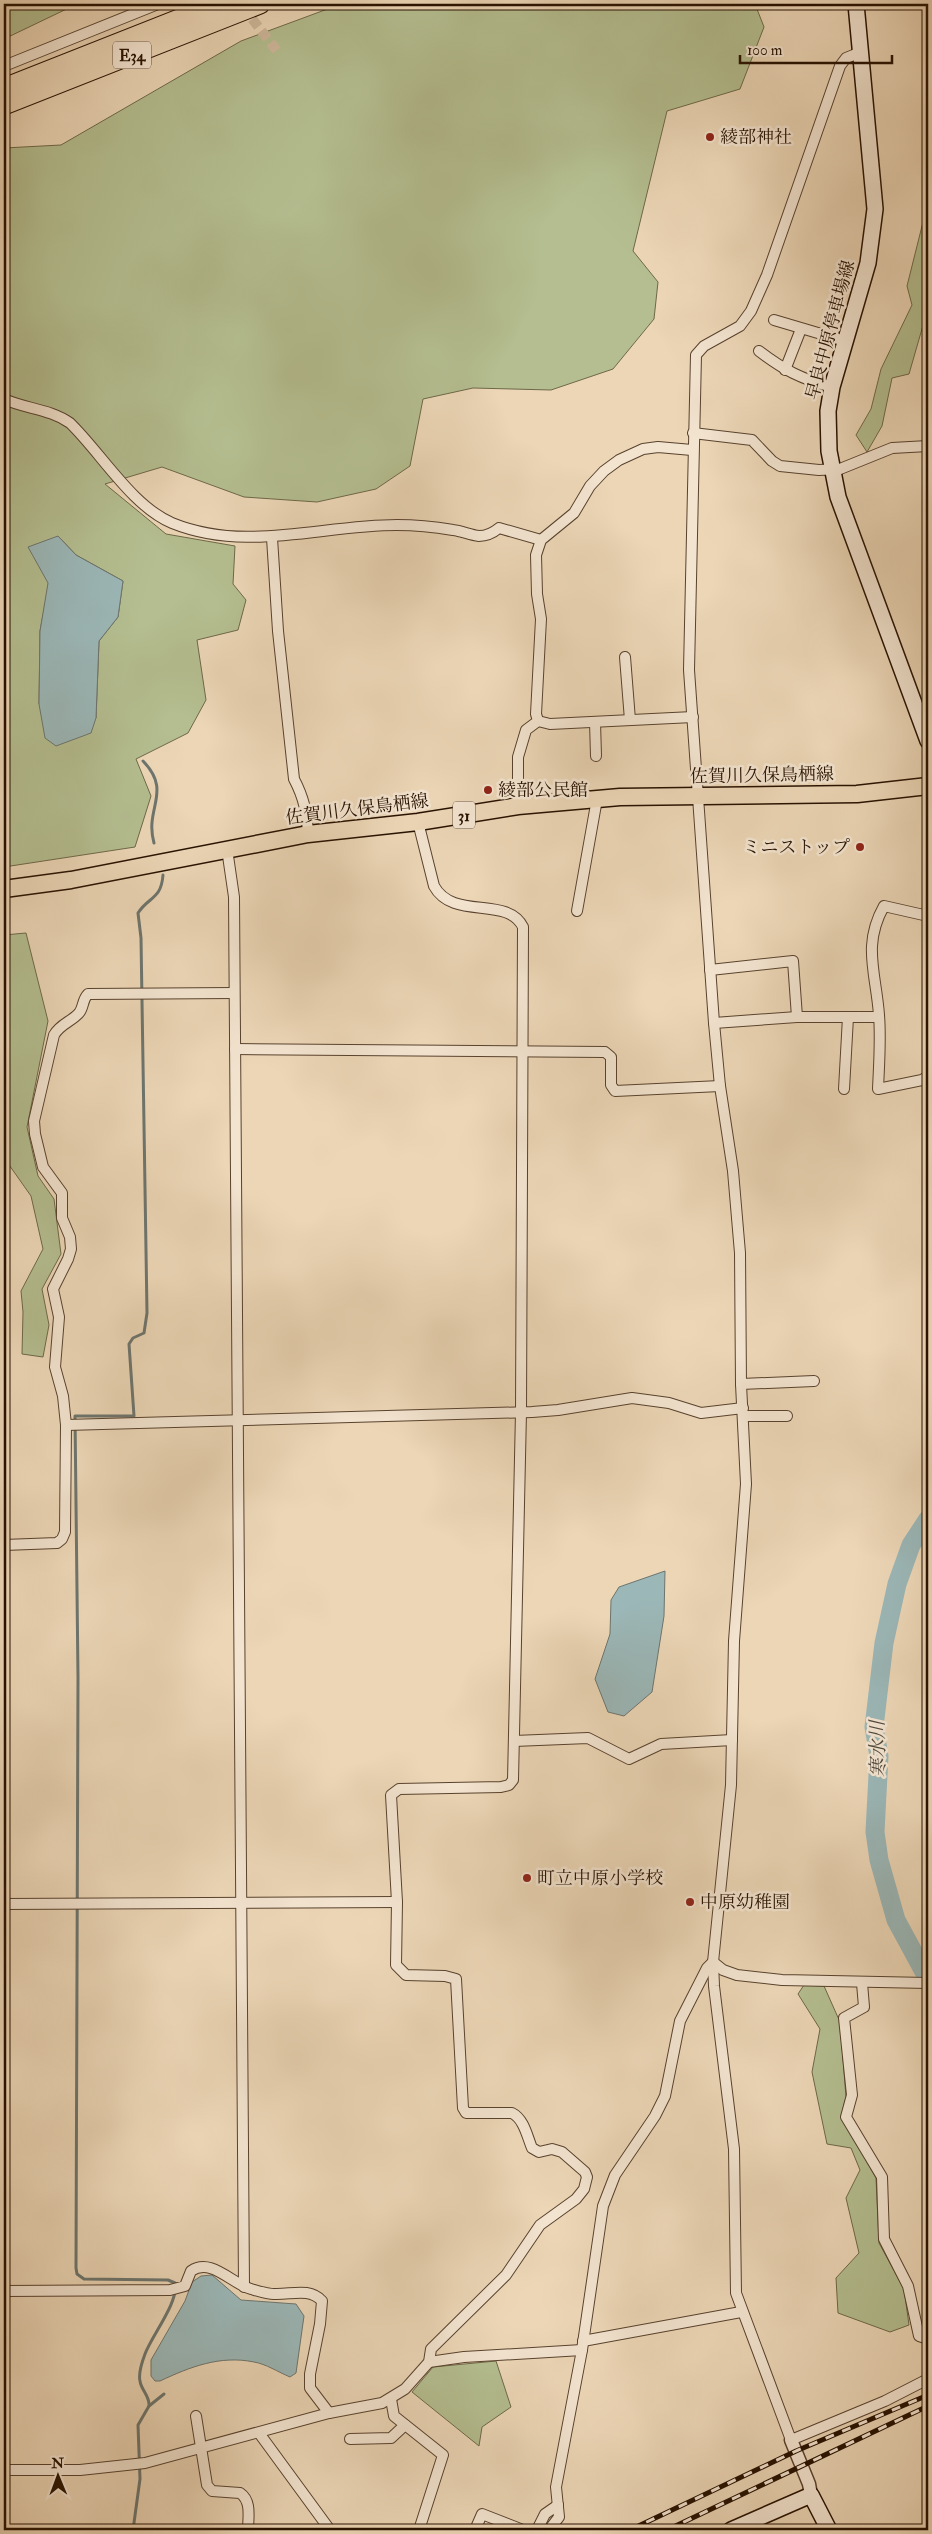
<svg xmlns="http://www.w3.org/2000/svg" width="932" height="2534" font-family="'IM FELL Double Pica','Noto Serif JP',serif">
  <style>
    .green { fill: #b4be90; stroke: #6e6848; fill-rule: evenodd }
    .water { fill: #9bb7b7; stroke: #6d756e }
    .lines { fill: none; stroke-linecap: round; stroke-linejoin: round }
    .stream { stroke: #6d756e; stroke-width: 3 }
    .river { stroke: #9bb7b7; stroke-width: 19 }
    .minor-tunnel { stroke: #ceb89b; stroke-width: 10; stroke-dasharray: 10 5; stroke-linecap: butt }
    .minor-casing { stroke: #58422e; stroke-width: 12 }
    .tertiary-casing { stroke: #58422e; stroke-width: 15 }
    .secondary-casing { stroke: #271100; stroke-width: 18 }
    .primary-casing { stroke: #271100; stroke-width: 19 }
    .motorway-casing { stroke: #271100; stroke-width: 21 }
    .minor { stroke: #f3e4d0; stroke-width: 10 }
    .tertiary { stroke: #f3e4d0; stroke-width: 12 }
    .secondary { stroke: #f3e4d0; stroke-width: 15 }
    .primary { stroke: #ecd6b6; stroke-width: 16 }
    .motorway { stroke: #ecd6b6; stroke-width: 19 }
    .rail-casing { stroke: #271100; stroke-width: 5 }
    .rail { stroke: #f3e4d0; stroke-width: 3; stroke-dasharray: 9; stroke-linecap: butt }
    .poi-dot { fill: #8f2418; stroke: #f3e4d0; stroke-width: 2 }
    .labels { text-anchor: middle; stroke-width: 5; stroke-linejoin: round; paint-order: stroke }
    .shield { fill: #f3e4d0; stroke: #64503e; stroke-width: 1 }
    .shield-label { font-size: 16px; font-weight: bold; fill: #271100 }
    .poi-label { font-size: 18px; fill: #271100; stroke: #f3e4d0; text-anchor: start }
    .street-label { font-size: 18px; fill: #271100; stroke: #f3e4d0 }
    .water-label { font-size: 19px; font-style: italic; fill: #504b40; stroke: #f3e4d0 }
  </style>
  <rect width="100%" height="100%" fill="#ecd6b6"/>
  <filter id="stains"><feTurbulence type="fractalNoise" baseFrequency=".004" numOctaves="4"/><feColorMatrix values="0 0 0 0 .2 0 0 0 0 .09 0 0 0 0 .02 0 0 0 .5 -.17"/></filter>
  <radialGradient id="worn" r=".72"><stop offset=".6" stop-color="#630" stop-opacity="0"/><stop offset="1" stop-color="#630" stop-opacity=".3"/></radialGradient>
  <g class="green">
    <polygon points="4,4 77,4 4,39"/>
    <path d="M341,4H755L764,27L740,89L667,111L633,251L658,282L654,319L613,369L551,390L473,388L423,399L410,466L376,489L317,502L244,497L162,467L105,484L166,534L235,546L233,584L246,600L238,630L197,640L206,700L188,733L136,759L151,796L135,847L4,867V148L61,145L241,41ZM58,536L76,555L123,581L118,617L99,641L96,718L39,704L40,631Z"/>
    <polygon points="928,221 928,308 909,374 892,378 882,426 867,452 856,435 871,409 881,369 912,305 907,286 923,222"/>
    <polygon points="26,933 48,1021 27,1127 38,1176 54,1199 61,1254 42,1289 49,1325 43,1357 22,1354 23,1312 21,1291 43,1249 31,1196 7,1162 4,1162 4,935"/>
    <polygon points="804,1985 824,1986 840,2022 846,2097 841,2116 876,2178 879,2243 904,2289 909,2325 890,2332 838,2313 836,2278 859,2253 846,2198 860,2170 851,2148 827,2144 812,2072 820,2029 798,1994"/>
    <polygon points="496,2361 511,2407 482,2427 479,2446 412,2392 433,2367"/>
  </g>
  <g class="water">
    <polygon points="58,536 76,555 123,581 118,617 99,641 96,718 91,733 56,746 45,738 39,704 40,631 48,583 28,547"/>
    <polygon points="665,1571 664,1616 652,1692 624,1716 608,1712 595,1679 610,1634 611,1600 619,1587"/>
    <path d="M212,2275L241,2300L296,2304L304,2316L296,2373L290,2377C278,2372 266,2364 254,2362C220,2355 190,2367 160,2381H155L151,2376V2360L185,2301L192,2282L201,2276Z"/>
  </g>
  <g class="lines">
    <g class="stream">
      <path d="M143,761C173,792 144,808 154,843"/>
      <path d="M149,2406C150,2396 141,2390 140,2381C138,2373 142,2362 145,2354C152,2335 179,2302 175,2283L168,2280L84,2279L77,2274L76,2268L78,1677L75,1416H134L129,1344L133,1338L144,1333L147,1313L141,938L138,913C149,896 161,900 163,875"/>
      <polyline points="133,2530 140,2479 138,2425 149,2406 164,2394"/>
    </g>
    <polyline class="river" points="928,1519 911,1545 897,1584 884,1643 874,1727 879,1756 875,1832 879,1860 896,1920 928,1979"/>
    <polyline class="minor-tunnel" points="243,7 277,51"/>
    <defs>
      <g id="minor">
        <polyline points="861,52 846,58 840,66 767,275 751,311 740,326 704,346 696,355 689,670 714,1023 720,1086 733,1171 740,1253 741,1384 746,1484 734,1641 731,1785 713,1962 714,1986 734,2149 736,2293 791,2440 885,2401 928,2379"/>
        <polyline points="4,66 158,4"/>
        <polyline points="774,320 845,341"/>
        <path d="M759,351C784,370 801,379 832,387"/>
        <polyline points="785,370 801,329"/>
        <path d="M4,399C26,409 50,409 70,423C101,453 132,506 172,523C246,553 321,525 397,525C415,525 435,527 453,530C462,531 470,535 479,536C487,536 493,533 499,528L541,540"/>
        <polyline points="693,433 752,440 772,461 780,466 819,470 840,469 892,448 928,446"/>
        <path d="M272,538L278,631L294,779C304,798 307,813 308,834"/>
        <polyline points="625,657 630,720"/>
        <polyline points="538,721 550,724 693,717"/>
        <polyline points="595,722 596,756"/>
        <polyline points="518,806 518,757 526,730 538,721 536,714 541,619 537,594 536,555 541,540 574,513 590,486 604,471 619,460 643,449 658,447 692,450"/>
        <polyline points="227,849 234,897 244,2287"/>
        <polyline points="577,911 597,799"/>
        <path d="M928,916L884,906C862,945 876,973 879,1015C881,1040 879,1065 878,1089L922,1080L928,1076"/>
        <polyline points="710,970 793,961 797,1017"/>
        <polyline points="714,1023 797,1017 879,1017"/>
        <polyline points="235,1049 605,1052 611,1057 611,1085 615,1091 720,1086"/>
        <polyline points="844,1089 848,1017"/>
        <polyline points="741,1384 814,1381"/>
        <polyline points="743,1416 787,1416"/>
        <polyline points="66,1425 532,1412 558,1410 632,1398 669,1403 701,1413 743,1408"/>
        <path d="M4,1545L57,1543L62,1539L65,1532L66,1425L63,1396L55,1367L59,1317L53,1289L68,1259L71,1249L70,1237L62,1218V1193L43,1167L35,1134L34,1121L54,1035C60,1024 71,1022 79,1013C84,1007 82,1000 88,994L234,993"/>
        <polyline points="514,1741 588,1738 629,1759 661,1744 732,1740"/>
        <polyline points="4,1904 397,1902"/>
        <polyline points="713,1962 723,1970 737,1975 782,1980 928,1983"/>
        <polyline points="862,1983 864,2007 844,2018 852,2095 846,2117 882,2177 884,2239 908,2286 919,2336 928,2339"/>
        <path d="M4,2291L170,2290L185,2286L191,2271C211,2257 232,2284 251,2289C258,2291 267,2294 274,2294C291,2295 309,2287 322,2301L320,2324L310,2374V2388L329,2413"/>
        <polyline points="583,2341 741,2312"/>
        <polyline points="429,2362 464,2357 582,2350"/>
        <polyline points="391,2399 394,2416 443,2455 419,2530"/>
        <path d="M196,2416L207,2485L212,2491L240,2493C252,2501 248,2518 248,2530"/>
        <polyline points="259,2433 330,2530"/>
        <polyline points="350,2439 391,2438 405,2425"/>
        <path d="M4,2470H80L145,2463L329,2413L382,2403L405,2389L429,2362L431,2349L506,2275L540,2225L576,2199L584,2189L587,2177L585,2172L562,2152L552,2149L539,2152L532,2148C527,2136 524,2119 512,2113H466L463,2108L456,1979L445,1976L406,1975L396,1965L397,1902L391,1795L399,1789L501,1787L509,1785L513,1780L521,1412L523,927C507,895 453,921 434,886L418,822"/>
        <polyline points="475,2530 482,2514 523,2530"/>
        <polyline points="537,2530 545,2514 558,2505"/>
        <polyline points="549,2530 559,2517 556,2487 582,2350 603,2206 615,2175 655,2116 665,2096 680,2021 707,1968 713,1962"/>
      </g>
      <polyline id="tertiary" points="791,2440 809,2484 811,2495"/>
      <g id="secondary">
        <polyline points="856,4 875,209 868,263 832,387 828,411 829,451 838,497 928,741"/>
        <polyline points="731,2530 811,2495 829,2530"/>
      </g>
      <polyline id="primary" points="4,889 71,880 308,834 418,822 518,806 620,797 857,794 928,786"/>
      <g id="motorway">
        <polyline points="4,88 217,4"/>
        <polyline points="4,105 260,4"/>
      </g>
    </defs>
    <use href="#minor" class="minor-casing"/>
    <use href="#tertiary" class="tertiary-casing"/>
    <use href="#secondary" class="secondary-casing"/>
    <use href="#primary" class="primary-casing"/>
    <use href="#motorway" class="motorway-casing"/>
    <use href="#minor" class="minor"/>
    <use href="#tertiary" class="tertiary"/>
    <use href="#secondary" class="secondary"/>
    <use href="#primary" class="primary"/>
    <use href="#motorway" class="motorway"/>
    <defs>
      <g id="rail">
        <polyline points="630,2530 796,2451 928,2395"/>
        <polyline points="667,2530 928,2406"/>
      </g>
    </defs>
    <use href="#rail" class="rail-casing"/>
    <use href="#rail" class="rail"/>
  </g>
  <g class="poi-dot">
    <circle cx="710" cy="137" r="5"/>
    <circle cx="488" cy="790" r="5"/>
    <circle cx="860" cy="847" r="5"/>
    <circle cx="527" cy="1878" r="5"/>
    <circle cx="690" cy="1902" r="5"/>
  </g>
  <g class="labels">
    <g class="shield">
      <rect x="113" y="41.5" width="38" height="27" rx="4"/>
      <rect x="453" y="801.5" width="22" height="27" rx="4"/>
    </g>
    <g class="shield-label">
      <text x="132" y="61">E34</text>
      <text x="464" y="821">31</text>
    </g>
    <g class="poi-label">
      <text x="720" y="143">綾部神社</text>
      <text x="498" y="796">綾部公民館</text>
      <text x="850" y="853" text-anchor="end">ミニストップ</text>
      <text x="537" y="1884">町立中原小学校</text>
      <text x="700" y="1908">中原幼稚園</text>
    </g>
    <g class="street-label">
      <text transform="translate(830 330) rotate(-75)" y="6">早良中原停車場線</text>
      <text transform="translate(762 775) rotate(-1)" y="6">佐賀川久保鳥栖線</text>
      <text transform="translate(357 809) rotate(-7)" y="6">佐賀川久保鳥栖線</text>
    </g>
    <g class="water-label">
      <text transform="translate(877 1749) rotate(-91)" y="7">寒水川</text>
    </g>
  </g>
  <rect width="932" height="2534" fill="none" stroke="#ecd6b6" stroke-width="20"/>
  <rect x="5" y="5" width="922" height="2524" fill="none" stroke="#271100" stroke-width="2.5"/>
  <rect x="10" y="10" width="912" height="2514" fill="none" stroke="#271100"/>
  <g transform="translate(58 2476) rotate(359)" stroke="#f3e4d0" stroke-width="4" paint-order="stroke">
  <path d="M0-4L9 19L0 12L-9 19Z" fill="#271100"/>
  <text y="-8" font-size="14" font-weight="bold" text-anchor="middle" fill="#271100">N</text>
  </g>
  <path d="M740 55v8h152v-8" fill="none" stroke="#271100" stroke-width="2.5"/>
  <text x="747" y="55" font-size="15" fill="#271100" stroke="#f3e4d0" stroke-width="4" paint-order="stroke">100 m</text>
  <rect width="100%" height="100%" filter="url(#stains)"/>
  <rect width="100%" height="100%" fill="url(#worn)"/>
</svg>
